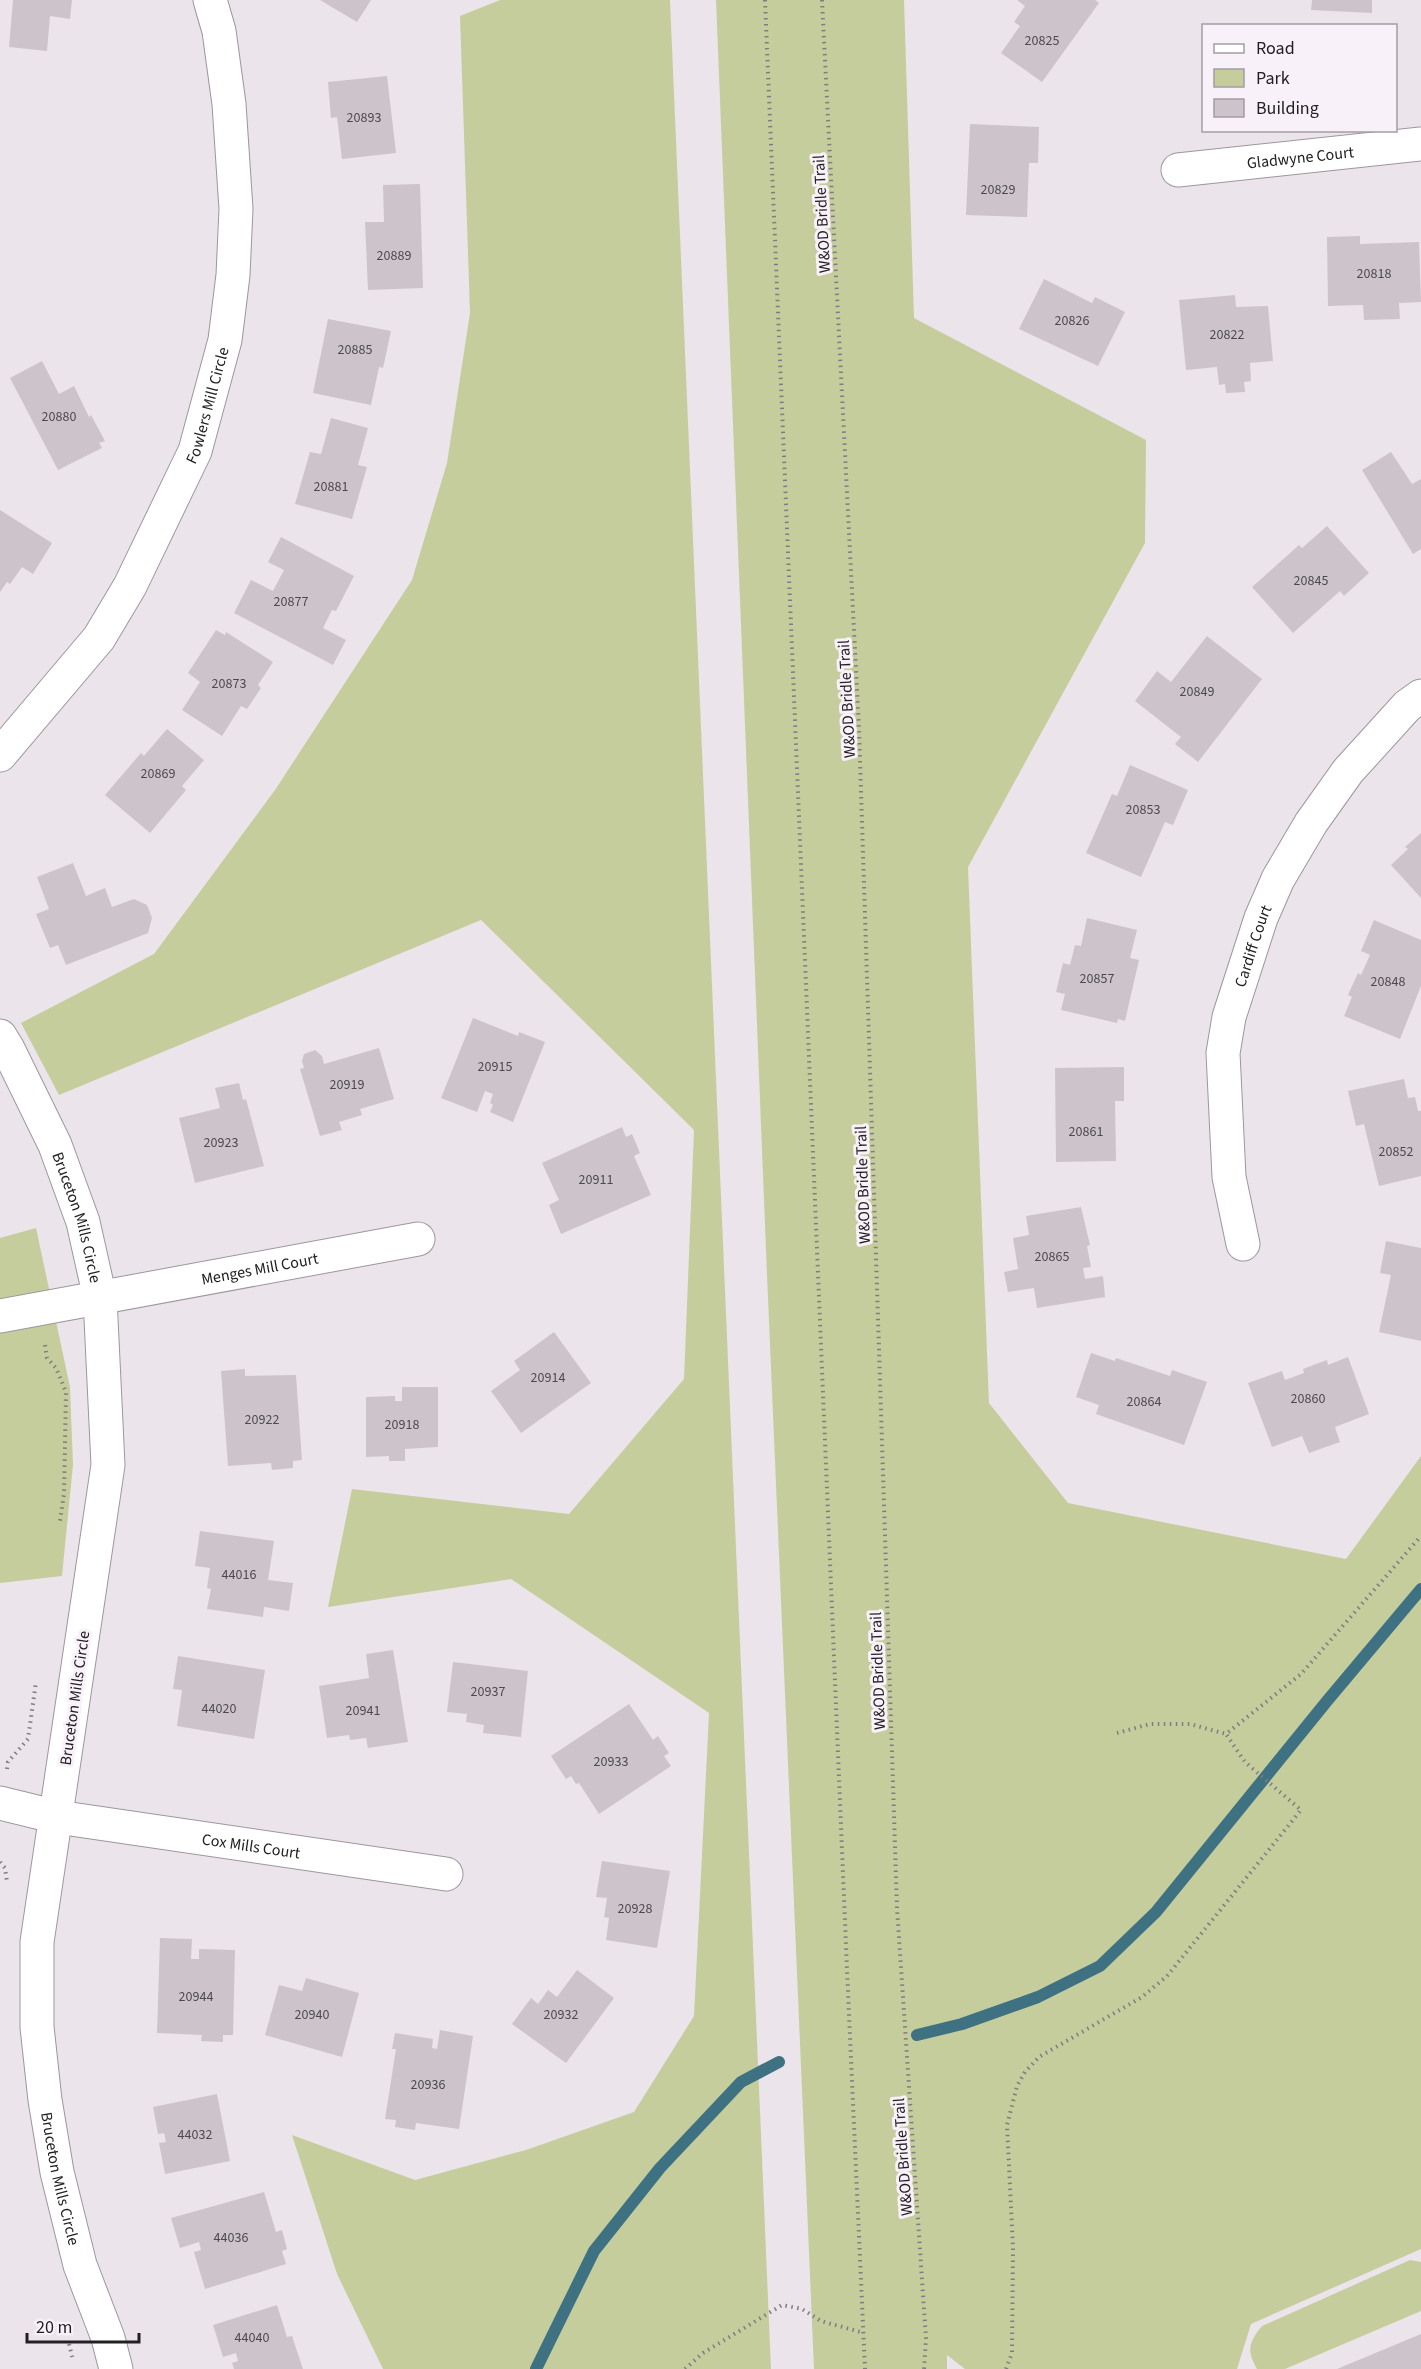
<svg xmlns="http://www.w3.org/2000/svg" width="1421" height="2369" font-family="'Source Sans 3',sans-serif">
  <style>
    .green { fill: #c6cd9d }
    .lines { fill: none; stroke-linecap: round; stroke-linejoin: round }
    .stream { stroke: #3e7182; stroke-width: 12 }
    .building { fill: #cdc4cb }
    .minor-casing { stroke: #9e969d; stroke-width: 35 }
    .path { stroke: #817c81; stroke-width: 4; stroke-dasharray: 1.5 4.5; stroke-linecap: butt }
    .minor { stroke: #fff; stroke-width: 33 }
    .labels { text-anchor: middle; stroke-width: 6; stroke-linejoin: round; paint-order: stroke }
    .number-label { font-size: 14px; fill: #4d494c }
    .street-label { font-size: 16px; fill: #222022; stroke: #f9f1f9 }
  </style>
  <rect width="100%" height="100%" fill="#ece4eb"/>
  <g class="green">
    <polygon points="500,0 670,0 771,2369 383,2369 337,2274 292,2135 415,2180 526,2150 634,2112 694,2016 709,1713 511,1579 328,1607 352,1489 569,1514 684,1379 694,1130 481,920 59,1095 21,1023 154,954 275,790 412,580 447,463 470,313 460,16"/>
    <polygon points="716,0 904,0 914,318 1146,440 1145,543 968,867 989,1403 1068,1503 1346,1559 1421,1456 1421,2249 1251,2324 1237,2369 965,2369 947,2355 947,2369 814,2369 767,1275"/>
    <polygon points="36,1228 70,1387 73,1465 62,1576 0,1583 0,1238"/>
    <path d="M1410,2260L1421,2262V2311L1285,2369H1257C1246,2350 1249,2342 1262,2326Z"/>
  </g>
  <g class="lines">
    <g class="stream">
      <polyline points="917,2035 962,2024 1038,1997 1100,1966 1156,1912 1327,1701 1421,1589"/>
      <polyline points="536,2369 594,2251 660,2168 741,2082 779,2062"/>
    </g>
  </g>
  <g class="building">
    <polygon points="13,0 72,0 70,19 50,16 47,51 9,47"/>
    <polygon points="320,0 371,0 357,22"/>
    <polygon points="1017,0 1095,0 1099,3 1042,82 1001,53 1020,26 1014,22 1025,6"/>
    <polygon points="1312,0 1372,0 1372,13 1311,10"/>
    <polygon points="387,76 396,153 342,159 337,117 331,118 328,82"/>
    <polygon points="970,124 1039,127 1038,163 1029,163 1027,217 966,215"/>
    <polygon points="420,184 423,288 368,290 365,222 384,222 383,185"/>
    <polygon points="1360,236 1360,244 1419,242 1421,302 1399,303 1400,319 1364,320 1363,305 1328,306 1327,237"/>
    <polygon points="1044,279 1092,303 1095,297 1125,312 1098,366 1019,329"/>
    <polygon points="1235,295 1236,307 1268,306 1273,361 1250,363 1251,381 1244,382 1245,392 1226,393 1225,384 1219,385 1217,367 1186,370 1179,300"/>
    <polygon points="328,319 391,331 383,368 379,367 371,405 313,393"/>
    <polygon points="42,361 59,394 74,386 89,417 91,415 105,441 99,443 102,448 58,470 10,378"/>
    <polygon points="331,418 368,428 358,465 367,467 352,519 295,504 310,452 321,454"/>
    <polygon points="1391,452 1412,484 1421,479 1421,549 1413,554 1362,470"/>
    <polygon points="0,510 52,543 33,574 22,567 10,584 7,582 0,592"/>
    <polygon points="1327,526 1369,573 1344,596 1340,591 1293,633 1252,587 1299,545 1302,548"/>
    <polygon points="281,537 354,576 336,611 332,610 323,628 346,640 333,665 234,613 251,580 273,591 284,570 268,562"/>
    <polygon points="216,630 225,635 226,632 273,662 258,685 261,688 247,709 241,706 222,736 182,710 200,682 188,673"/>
    <polygon points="1207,636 1262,679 1198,762 1175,744 1181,737 1135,701 1157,671 1171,682"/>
    <polygon points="167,729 204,760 182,786 186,790 150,833 105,795 141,753 144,756"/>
    <polygon points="1130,765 1188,790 1173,825 1165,822 1141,877 1086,853 1112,794 1117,796"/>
    <polygon points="1421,833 1421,898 1391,865 1408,849 1405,847"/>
    <polygon points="73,863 86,896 105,888 112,907 134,899 147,905 152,918 148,933 66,965 58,945 50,948 36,914 49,909 37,877"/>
    <polygon points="1087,918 1137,930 1130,958 1139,960 1125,1021 1118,1019 1117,1023 1061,1010 1065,994 1056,992 1063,963 1070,965 1075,945 1081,946"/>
    <polygon points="1374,920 1421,940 1421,986 1400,1039 1344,1016 1352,997 1348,995 1358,973 1361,975 1370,955 1361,951"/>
    <polygon points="473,1018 518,1036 519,1032 545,1042 513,1122 490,1112 493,1105 490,1103 493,1094 485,1091 477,1112 441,1098"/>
    <polygon points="379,1048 394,1099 360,1109 362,1115 339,1122 342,1130 320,1136 300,1069 304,1068 302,1061 304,1054 315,1050 322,1056 324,1064"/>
    <polygon points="1124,1067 1124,1101 1115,1101 1116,1161 1056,1162 1055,1068"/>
    <polygon points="1404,1079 1408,1098 1415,1097 1418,1111 1421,1111 1421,1176 1379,1186 1364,1124 1356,1126 1348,1091"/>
    <polygon points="239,1083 243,1100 246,1099 264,1166 195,1183 179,1118 220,1108 215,1088"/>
    <polygon points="622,1127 626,1137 632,1134 640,1153 634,1156 651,1195 561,1234 549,1205 559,1200 542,1163"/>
    <polygon points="1081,1207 1090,1245 1087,1246 1091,1267 1083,1268 1085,1279 1103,1276 1105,1297 1037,1308 1034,1288 1008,1292 1004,1272 1018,1269 1013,1238 1029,1235 1026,1216"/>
    <polygon points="1386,1241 1421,1248 1421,1341 1379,1332 1391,1275 1380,1273"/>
    <polygon points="554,1332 591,1383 521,1433 491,1391 520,1370 514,1361"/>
    <polygon points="1091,1353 1115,1361 1116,1358 1170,1376 1172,1370 1207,1382 1184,1445 1096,1414 1099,1405 1076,1397"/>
    <polygon points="1348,1357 1369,1414 1335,1427 1340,1442 1309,1453 1302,1436 1272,1447 1248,1383 1282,1371 1285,1380 1304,1373 1303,1369 1327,1360 1328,1365"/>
    <polygon points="245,1369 245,1376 296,1375 302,1460 293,1461 293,1468 272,1470 271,1463 228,1466 221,1371"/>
    <polygon points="402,1387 438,1387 438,1447 405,1449 405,1461 389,1461 389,1456 366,1457 366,1397 395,1396 395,1401 402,1401"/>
    <polygon points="200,1531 274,1541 268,1580 293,1583 289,1611 264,1607 263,1617 207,1609 211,1589 207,1588 210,1568 195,1566"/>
    <polygon points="393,1650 408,1742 368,1748 366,1738 350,1740 349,1735 327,1738 319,1686 369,1678 366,1654"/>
    <polygon points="178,1656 265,1670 254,1739 177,1726 182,1690 173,1689"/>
    <polygon points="453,1662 528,1671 521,1737 483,1733 484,1725 466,1722 467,1714 447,1712"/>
    <polygon points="629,1704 653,1740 658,1736 669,1753 664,1756 671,1766 599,1814 579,1783 576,1784 571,1776 566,1779 551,1756"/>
    <polygon points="602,1861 670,1871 657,1948 606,1940 609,1918 604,1917 607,1898 596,1897"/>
    <polygon points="160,1938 192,1939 191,1959 199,1959 199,1949 235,1950 233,2035 223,2035 223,2042 201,2041 202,2035 157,2033"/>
    <polygon points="577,1970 614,1998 566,2063 512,2024 531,1998 538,2004 548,1990 557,1997"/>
    <polygon points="306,1978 359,1993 342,2057 265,2035 279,1985 302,1991"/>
    <polygon points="440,2030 473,2036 459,2129 416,2123 415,2130 395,2127 396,2120 385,2119 396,2049 392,2049 395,2033 433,2039 432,2048 437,2049"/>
    <polygon points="217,2094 230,2161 165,2174 159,2143 166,2142 164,2133 158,2134 153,2107"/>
    <polygon points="264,2192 276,2232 282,2230 287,2249 282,2251 286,2264 205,2289 194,2252 201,2250 199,2242 180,2248 171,2218"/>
    <polygon points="277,2305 287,2337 292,2336 303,2369 234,2369 232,2363 238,2361 236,2353 223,2357 213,2325"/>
    <polygon points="1421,2334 1421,2369 1337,2369"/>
  </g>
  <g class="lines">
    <defs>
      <g id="minor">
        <path id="s1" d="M1178,170L1421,144"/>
        <path id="s2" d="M0,755L99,638L130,586L195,451L225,340L233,275L236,209L229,104L219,31L210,0"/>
        <path id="s3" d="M0,1036L8,1049L55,1145L83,1222L100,1298L108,1465L37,1942V2027L45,2100L57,2172L80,2265L108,2338L116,2369"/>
        <path id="s4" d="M1243,1244L1229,1177L1223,1053L1229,1017L1261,918L1278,879L1311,823L1348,771L1407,706L1421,696"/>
        <path id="s5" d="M0,1316L418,1239"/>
        <path id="s6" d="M0,1803L57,1817L446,1874"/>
      </g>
    </defs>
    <use href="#minor" class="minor-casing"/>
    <g class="path">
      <polyline points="765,0 847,1970 865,2369"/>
      <polyline points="822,0 859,729 897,1908 926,2339 924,2369"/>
      <polyline points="45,1345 47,1358 56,1368 66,1392 64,1494 60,1521"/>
      <polyline points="1117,1733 1150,1724 1190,1724 1226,1734"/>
      <polyline points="7,1769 8,1762 28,1739 36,1682"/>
      <polyline points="0,1862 5,1868 7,1882"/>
      <polyline points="69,2344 73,2360"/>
      <polyline points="685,2369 703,2353 782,2305 802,2309 821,2321 864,2333"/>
      <polyline points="1006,2369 1012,2353 1013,2248 1007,2125 1017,2086 1025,2072 1039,2057 1142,1997 1167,1976 1301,1810 1245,1762 1226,1734 1301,1674 1421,1536"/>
    </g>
    <use href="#minor" class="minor"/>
  </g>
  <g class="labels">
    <g class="number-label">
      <text x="1042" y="45">20825</text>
      <text x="364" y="122">20893</text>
      <text x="998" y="194">20829</text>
      <text x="394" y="260">20889</text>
      <text x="1374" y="278">20818</text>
      <text x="1072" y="325">20826</text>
      <text x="1227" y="339">20822</text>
      <text x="355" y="354">20885</text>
      <text x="59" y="421">20880</text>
      <text x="331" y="491">20881</text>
      <text x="1311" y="585">20845</text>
      <text x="291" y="606">20877</text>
      <text x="229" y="688">20873</text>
      <text x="1197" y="696">20849</text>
      <text x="158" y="778">20869</text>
      <text x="1143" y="814">20853</text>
      <text x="1097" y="983">20857</text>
      <text x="1388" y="986">20848</text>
      <text x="495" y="1071">20915</text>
      <text x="347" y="1089">20919</text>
      <text x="1086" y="1136">20861</text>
      <text x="221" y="1147">20923</text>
      <text x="1396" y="1156">20852</text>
      <text x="596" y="1184">20911</text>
      <text x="1052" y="1261">20865</text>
      <text x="548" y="1382">20914</text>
      <text x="1308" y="1403">20860</text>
      <text x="1144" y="1406">20864</text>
      <text x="262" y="1424">20922</text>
      <text x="402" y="1429">20918</text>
      <text x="239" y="1579">44016</text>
      <text x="488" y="1696">20937</text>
      <text x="219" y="1713">44020</text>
      <text x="363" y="1715">20941</text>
      <text x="611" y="1766">20933</text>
      <text x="635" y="1913">20928</text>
      <text x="196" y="2001">20944</text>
      <text x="312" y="2019">20940</text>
      <text x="561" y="2019">20932</text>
      <text x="428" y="2089">20936</text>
      <text x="195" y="2139">44032</text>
      <text x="231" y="2242">44036</text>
      <text x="252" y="2342">44040</text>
    </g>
    <g class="street-label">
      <text dy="6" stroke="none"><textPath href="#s1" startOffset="123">Gladwyne Court</textPath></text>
      <text transform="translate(821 214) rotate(-93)" y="6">W&amp;OD Bridle Trail</text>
      <text dy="6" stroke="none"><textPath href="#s2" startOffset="411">Fowlers Mill Circle</textPath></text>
      <text transform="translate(846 699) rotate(-93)" y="6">W&amp;OD Bridle Trail</text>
      <text dy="6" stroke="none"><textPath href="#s4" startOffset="304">Cardiff Court</textPath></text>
      <text transform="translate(862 1185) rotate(-92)" y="6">W&amp;OD Bridle Trail</text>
      <text dy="6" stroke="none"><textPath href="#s3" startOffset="198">Bruceton Mills Circle</textPath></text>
      <text dy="6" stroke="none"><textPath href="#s5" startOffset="264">Menges Mill Court</textPath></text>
      <text transform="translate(877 1671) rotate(-92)" y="6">W&amp;OD Bridle Trail</text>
      <text transform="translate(74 1698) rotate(-82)" y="6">Bruceton Mills Circle</text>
      <text dy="6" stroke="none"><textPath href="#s6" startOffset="255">Cox Mills Court</textPath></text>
      <text transform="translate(902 2157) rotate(-94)" y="6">W&amp;OD Bridle Trail</text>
      <text dy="6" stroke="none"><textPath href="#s3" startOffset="1170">Bruceton Mills Circle</textPath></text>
    </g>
  </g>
  <rect x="1202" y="24" width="195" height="108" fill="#f9f1f9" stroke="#a39da3" stroke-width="1.5"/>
  <rect x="1214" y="44" width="30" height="9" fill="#ffffff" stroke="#a39da3" stroke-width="1.5"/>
  <text x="1256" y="54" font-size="18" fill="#222022">Road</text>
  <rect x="1214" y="69" width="30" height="18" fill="#c6cd9d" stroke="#a39da3" stroke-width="1.5"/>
  <text x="1256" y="84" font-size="18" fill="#222022">Park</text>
  <rect x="1214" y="99" width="30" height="18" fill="#cdc4cb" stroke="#a39da3" stroke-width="1.5"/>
  <text x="1256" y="114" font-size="18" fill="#222022">Building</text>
  <path d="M27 2333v9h112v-9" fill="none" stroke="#222022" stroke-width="3"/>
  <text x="36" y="2333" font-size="18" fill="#222022" stroke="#f9f1f9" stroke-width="4.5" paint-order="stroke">20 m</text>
</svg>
